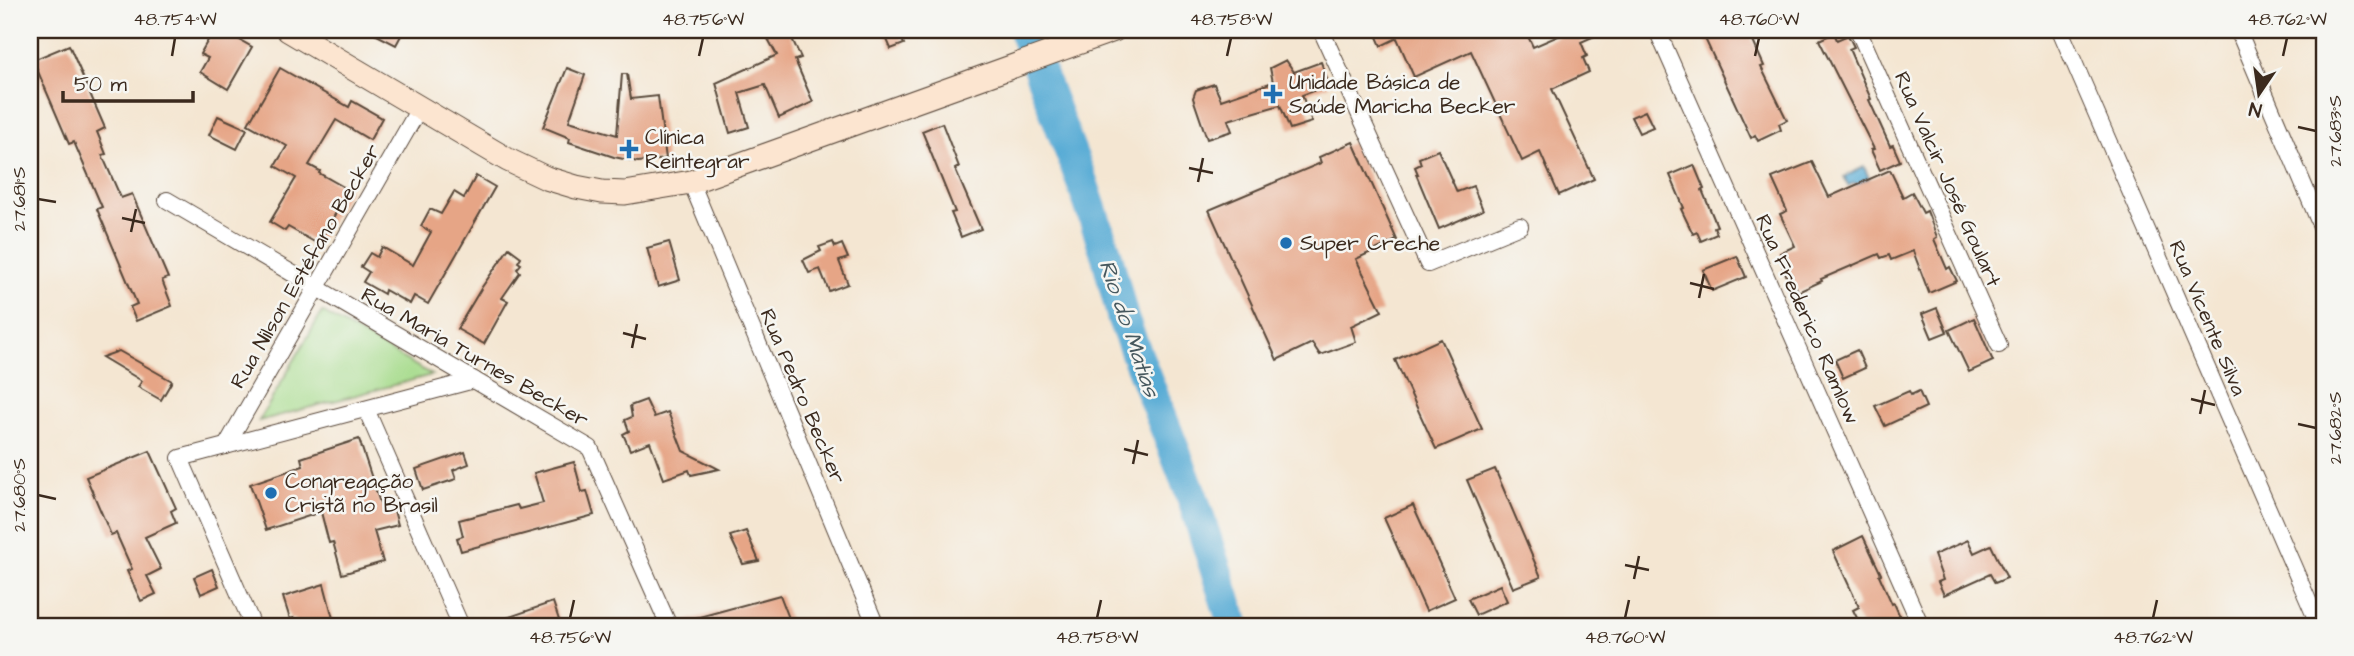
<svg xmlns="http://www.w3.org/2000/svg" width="2354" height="656" font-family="'Architects Daughter',sans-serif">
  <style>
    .green { fill: #a6db8b; stroke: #708254; stroke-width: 2 }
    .water { fill: #59acd5; stroke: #4a6b7a; stroke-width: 2 }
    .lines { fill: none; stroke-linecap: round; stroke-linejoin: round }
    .river { stroke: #59acd5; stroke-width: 32 }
    .building { fill: #e6a586 }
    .minor-casing { stroke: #574639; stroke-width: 18 }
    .secondary-casing { stroke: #574639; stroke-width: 25 }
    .minor { stroke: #fff; stroke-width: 16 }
    .secondary { stroke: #fce5d0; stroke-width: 23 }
    .ticks { fill: none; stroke: #3b2a1e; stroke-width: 2.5 }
    .poi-dot { fill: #1f6fb2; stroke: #f6f6f2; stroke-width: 2.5 }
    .labels { text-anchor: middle; stroke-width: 5; stroke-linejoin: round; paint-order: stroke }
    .poi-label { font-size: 21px; fill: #3b2a1e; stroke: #f6f6f2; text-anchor: start }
    .street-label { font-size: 21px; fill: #3b2a1e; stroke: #f6f6f2 }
    .water-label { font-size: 23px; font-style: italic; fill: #46585e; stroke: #f6f6f2 }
    .neatline { fill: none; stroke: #3b2a1e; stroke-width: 2.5 }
    .ticks-label { font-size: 18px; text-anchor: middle; fill: #3b2a1e }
  </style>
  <rect width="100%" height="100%" fill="#f6f6f2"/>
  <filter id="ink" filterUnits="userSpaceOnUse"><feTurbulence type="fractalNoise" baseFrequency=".0143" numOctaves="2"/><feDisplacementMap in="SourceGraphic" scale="14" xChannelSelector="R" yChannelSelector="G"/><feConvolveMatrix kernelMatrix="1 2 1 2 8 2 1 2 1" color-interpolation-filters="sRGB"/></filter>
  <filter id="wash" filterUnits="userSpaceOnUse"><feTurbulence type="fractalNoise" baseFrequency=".00686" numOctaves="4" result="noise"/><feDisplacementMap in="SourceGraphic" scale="28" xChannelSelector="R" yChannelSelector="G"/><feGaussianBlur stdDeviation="1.57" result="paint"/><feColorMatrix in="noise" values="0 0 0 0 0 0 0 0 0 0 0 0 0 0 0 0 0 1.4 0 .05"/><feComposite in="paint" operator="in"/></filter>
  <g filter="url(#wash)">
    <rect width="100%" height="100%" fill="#f4e6d2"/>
    <polygon class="green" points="322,312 432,375 259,421"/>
    <polygon class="water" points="1864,167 1869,178 1861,182 1862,186 1854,183 1848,186 1844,177"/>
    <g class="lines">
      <polyline class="river" points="1024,30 1082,182 1107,256 1123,319 1192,496 1234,626"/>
    </g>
    <g id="blocks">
      <g class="building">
        <polygon points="214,30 222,30 252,47 228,89 200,72 208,58 200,54"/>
        <polygon points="367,30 404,30 396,45"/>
        <polygon points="763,30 788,30 801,58 795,60 813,102 779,118 765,85 739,93 749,127 730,133 716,83 777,55"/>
        <polygon points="883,30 898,30 904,44 891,49"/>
        <polygon points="1374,30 1525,30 1533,47 1572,30 1608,30 1581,42 1587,56 1583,58 1589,72 1552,89 1594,179 1559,195 1540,152 1522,161 1471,51 1414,77 1397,38 1381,46"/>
        <polygon points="1701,30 1748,30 1764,66 1761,67 1787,120 1779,124 1781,130 1758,141 1755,135 1751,138"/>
        <polygon points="1834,33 1837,40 1848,35 1854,47 1849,49 1871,99 1869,100 1890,146 1893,145 1900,161 1880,170 1871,150 1874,149 1819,40"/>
        <polygon points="69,45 105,128 97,132 106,154 102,155 121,198 132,194 168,278 162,280 172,306 136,321 130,307 137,304 97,209 102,207 74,142 69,144 33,60"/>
        <polygon points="1286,60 1294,72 1321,62 1329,85 1302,95 1312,122 1290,129 1280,105 1228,120 1232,131 1207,139 1193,98 1196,90 1214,84 1221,100 1273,82 1270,68"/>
        <polygon points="280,68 349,107 352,101 382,118 370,140 336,120 309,165 320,171 319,173 349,190 318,244 288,227 285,231 270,222 296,178 275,166 287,146 248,124"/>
        <polygon points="567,68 585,75 569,121 617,135 622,74 627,74 631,99 658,96 666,159 638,162 614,157 569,142 570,138 543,127"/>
        <polygon points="1645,111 1653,127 1639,133 1631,117"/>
        <polygon points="218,116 247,129 237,149 209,135"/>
        <polygon points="942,123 959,167 955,169 981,229 961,237 951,213 955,212 922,131"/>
        <polygon points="1353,142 1397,240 1356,259 1382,311 1351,326 1356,342 1320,355 1312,343 1277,360 1209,210 1321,163 1319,157"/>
        <polygon points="1438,150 1457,192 1473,186 1483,210 1439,229 1416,174 1418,174 1415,167 1421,164 1419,158"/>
        <polygon points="1812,162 1829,197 1890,170 1903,197 1912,192 1923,213 1927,211 1937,237 1934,239 1947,269 1950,267 1957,281 1929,293 1913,251 1891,260 1889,255 1881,258 1879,254 1821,279 1822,281 1798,292 1793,280 1789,282 1783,267 1786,265 1780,253 1795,246 1780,214 1787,211 1772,178"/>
        <polygon points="1694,165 1704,189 1702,190 1717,226 1714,227 1717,234 1701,241 1697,232 1693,234 1681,209 1684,208 1670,175"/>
        <polygon points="476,176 495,187 428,304 414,296 410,304 385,290 384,294 363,282 369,272 361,267 370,253 377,257 382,247 413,265 431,232 421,226 430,209 441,214 454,192 464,198"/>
        <polygon points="669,242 680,280 658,287 647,248"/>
        <polygon points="833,242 835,247 842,244 848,258 839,261 848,284 829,291 820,269 809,273 803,260 821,251 819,247"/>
        <polygon points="509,248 521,257 518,262 521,264 517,269 520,272 502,298 508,301 484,344 457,329 482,287"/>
        <polygon points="1737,256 1746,277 1712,291 1703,270"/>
        <polygon points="1937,308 1947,332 1932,338 1922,314"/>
        <polygon points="1974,318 1993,361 1969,372 1949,330"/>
        <polygon points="1441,339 1482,429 1436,449 1395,360"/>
        <polygon points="1857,350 1865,368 1843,378 1835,360"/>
        <polygon points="119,351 172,381 161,400 138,387 142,381 102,357"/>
        <polygon points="1909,391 1911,395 1919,391 1926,407 1885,426 1875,406"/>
        <polygon points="646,400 654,417 668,412 683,451 719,469 691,475 689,470 664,479 650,442 630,450 623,434 629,431 625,420 632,417 630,406"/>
        <polygon points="359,439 381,506 392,503 398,525 374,531 383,562 342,574 333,542 329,543 321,512 266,530 250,484 303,466 301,458"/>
        <polygon points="150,451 176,508 171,511 176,523 145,537 161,569 147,576 156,594 141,601 127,571 132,569 116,533 111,535 86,477"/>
        <polygon points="465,452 469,464 453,470 456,479 423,490 416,469"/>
        <polygon points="574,462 582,492 587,491 594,515 461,551 457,538 463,536 459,520 517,505 519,509 543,503 534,473"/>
        <polygon points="1495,469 1541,577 1513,588 1467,480"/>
        <polygon points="1413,505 1455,598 1426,611 1384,518"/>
        <polygon points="746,531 759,561 743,564 730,536"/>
        <polygon points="1863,536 1881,574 1879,575 1892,604 1894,603 1902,621 1892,626 1861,626 1853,610 1859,607 1833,551"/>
        <polygon points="1968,540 1974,553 1991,545 2007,578 1995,583 1990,574 1944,595 1938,582 1943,580 1934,555"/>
        <polygon points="212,569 219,586 201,594 194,577"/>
        <polygon points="324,584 335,626 297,626 294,618 290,619 283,597"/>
        <polygon points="1500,585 1507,601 1476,615 1468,599"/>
        <polygon points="780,595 792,626 682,626 681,622"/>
        <polygon points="553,602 560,623 551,626 490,626 489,624"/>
      </g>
    </g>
  </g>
  <g filter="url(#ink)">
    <use href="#blocks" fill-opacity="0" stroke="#574639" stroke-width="2"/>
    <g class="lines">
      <defs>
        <g id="minor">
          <polyline points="1321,30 1428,264 1520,226"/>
          <polyline points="1657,30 1921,626"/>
          <polyline points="1858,30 1999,345"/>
          <polyline points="2060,30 2314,614 2324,616"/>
          <polyline points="2238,30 2324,233"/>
          <polyline points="691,182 876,626"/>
          <polyline points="167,200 590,448 669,626"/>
          <polyline points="366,409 461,626"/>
          <polyline points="226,446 420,107"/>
          <polyline points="253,626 180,458 474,380"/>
        </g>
        <polyline id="secondary" points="288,30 508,160 546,178 576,187 602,192 625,193 691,182 1114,30"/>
      </defs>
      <use href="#minor" class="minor-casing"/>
      <use href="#secondary" class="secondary-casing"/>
      <use href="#minor" class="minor"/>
      <use href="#secondary" class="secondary"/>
    </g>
  </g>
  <path class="ticks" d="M172,56L175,38M699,56L703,38M1227,56L1231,38M1755,56L1759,38M2283,56L2287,38M2298,127L2316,131M1189,168L1213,173M1198,182L1203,158M38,199L56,202M122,218L145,223M131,232L136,209M1690,283L1714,289M1699,298L1704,274M623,333L646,339M632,348L637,324M2191,399L2215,405M2200,414L2205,390M2298,424L2316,428M1124,449L1148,455M1133,464L1138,440M38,495L56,499M1625,565L1649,570M1634,579L1639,556M570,618L574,600M1097,618L1101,600M1625,618L1629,600M2153,618L2157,600"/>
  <g class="poi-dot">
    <path d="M1269.5 83.5h7v7h7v7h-7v7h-7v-7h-7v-7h7z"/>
    <path d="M625.5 138.5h7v7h7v7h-7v7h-7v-7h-7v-7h7z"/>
    <circle cx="1286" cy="243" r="7"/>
    <circle cx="271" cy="493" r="7"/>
  </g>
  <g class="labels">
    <g class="poi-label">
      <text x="1289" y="89">Unidade Básica de<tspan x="1289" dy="24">Saúde Maricha Becker</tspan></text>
      <text x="645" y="144">Clínica<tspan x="645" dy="24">Reintegrar</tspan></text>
      <text x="1300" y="250">Super Creche</text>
      <text x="285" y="488">Congregação<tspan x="285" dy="24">Cristã no Brasil</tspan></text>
    </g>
    <g class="street-label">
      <text transform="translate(1948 179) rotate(66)" y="7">Rua Valcir José Goulart</text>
      <text transform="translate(305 266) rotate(-60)" y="7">Rua Nilson Estéfano Becker</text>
      <text transform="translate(2208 318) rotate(67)" y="7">Rua Vicente Silva</text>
      <text transform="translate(1808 319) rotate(66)" y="7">Rua Frederico Ramlow</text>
      <text transform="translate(475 357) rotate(30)" y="7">Rua Maria Turnes Becker</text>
      <text transform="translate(803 396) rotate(67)" y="7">Rua Pedro Becker</text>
    </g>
    <g class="water-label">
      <text transform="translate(1130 328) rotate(71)" y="8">Rio do Matias</text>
    </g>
  </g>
  <rect width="2354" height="656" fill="none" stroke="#f6f6f2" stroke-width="77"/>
  <g transform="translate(2259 94) rotate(193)" stroke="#f6f6f2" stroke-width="5" paint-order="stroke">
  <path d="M0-5L12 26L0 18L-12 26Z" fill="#3b2a1e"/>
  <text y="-10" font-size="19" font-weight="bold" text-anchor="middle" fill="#3b2a1e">N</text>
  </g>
  <path d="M63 91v10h130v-10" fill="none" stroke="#3b2a1e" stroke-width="3.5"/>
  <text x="74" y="91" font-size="21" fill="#3b2a1e" stroke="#f6f6f2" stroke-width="5" paint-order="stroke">50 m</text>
  <rect x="38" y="38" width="2278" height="580" class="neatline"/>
  <g class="ticks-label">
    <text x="175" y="25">48.754°W</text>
    <text x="703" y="25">48.756°W</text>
    <text x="1231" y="25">48.758°W</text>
    <text x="1759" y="25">48.760°W</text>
    <text x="2287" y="25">48.762°W</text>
    <text transform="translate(2335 131) rotate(-90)" y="6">27.683°S</text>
    <text transform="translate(19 199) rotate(-90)" y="6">27.681°S</text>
    <text transform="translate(2335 428) rotate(-90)" y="6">27.682°S</text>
    <text transform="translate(19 495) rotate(-90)" y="6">27.680°S</text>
    <text x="570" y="643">48.756°W</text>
    <text x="1097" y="643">48.758°W</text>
    <text x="1625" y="643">48.760°W</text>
    <text x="2153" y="643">48.762°W</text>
  </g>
</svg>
